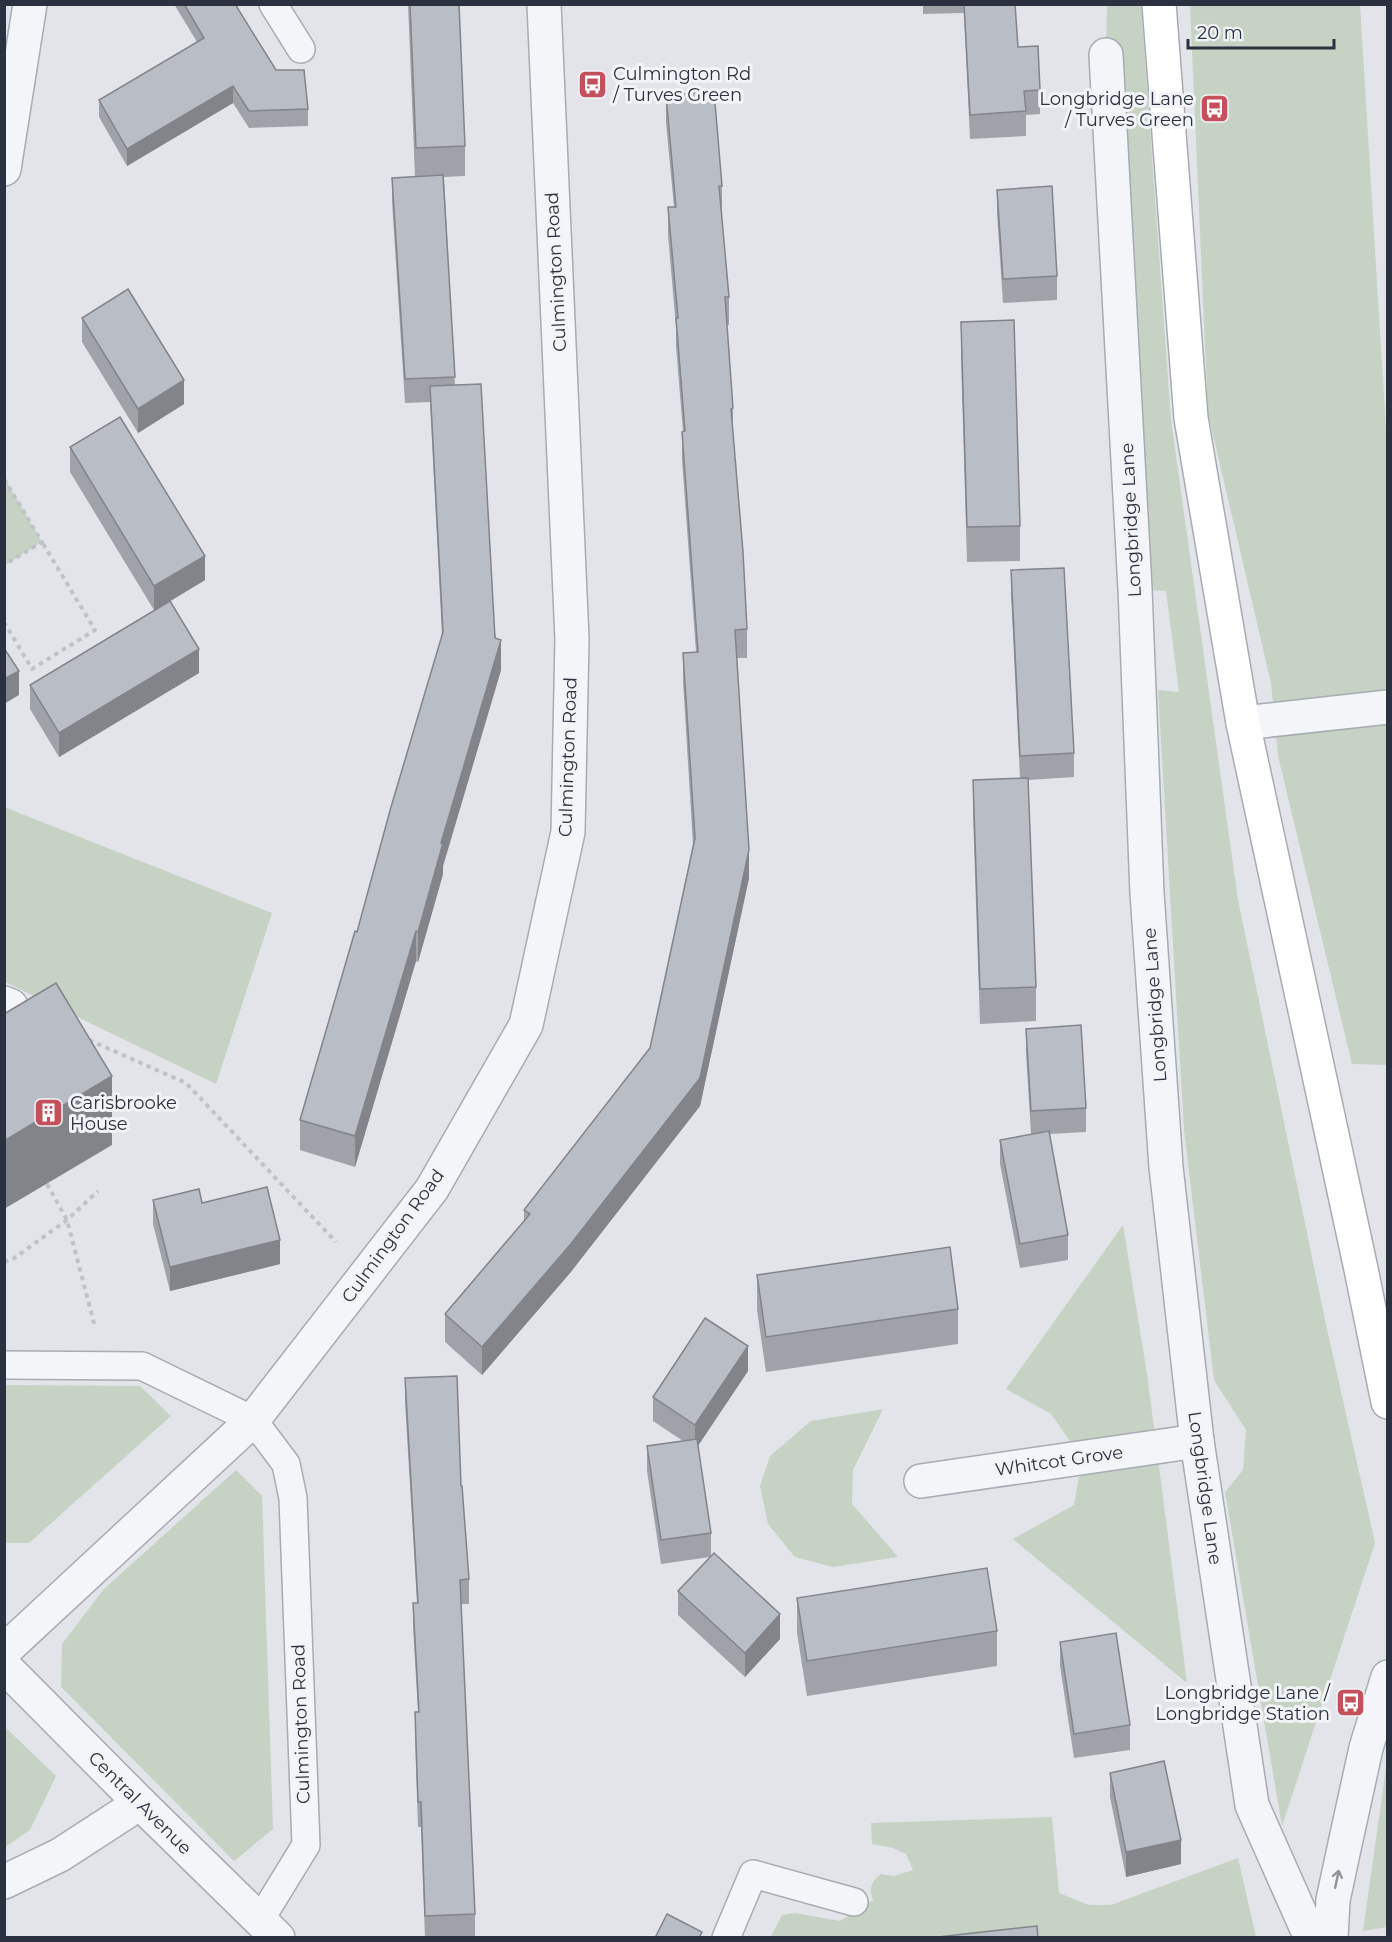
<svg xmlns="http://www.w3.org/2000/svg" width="1392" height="1942" font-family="Montserrat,sans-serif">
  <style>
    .green { fill: #c6d2c3 }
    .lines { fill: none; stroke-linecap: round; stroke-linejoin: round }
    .lane-casing { stroke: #a7abb3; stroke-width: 30 }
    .street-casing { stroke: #a7abb3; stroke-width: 36 }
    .secondary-casing { stroke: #a7abb3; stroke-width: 36 }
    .path { stroke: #c0c2c8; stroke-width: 4; stroke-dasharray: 4.5 4.5; stroke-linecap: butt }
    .lane { stroke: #f4f5f8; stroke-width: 27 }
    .street { stroke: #f4f5f8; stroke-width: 33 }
    .secondary { stroke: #fff; stroke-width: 33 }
    .wall { fill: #9fa3a9 }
    .shaded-wall { fill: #82848a }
    .building { fill: #b9bdc5; stroke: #82848a; stroke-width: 1.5 }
    .oneway { stroke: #90939c }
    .labels { text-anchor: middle; stroke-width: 6; stroke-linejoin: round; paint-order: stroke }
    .poi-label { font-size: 18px; fill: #2b3140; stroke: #f1f3f7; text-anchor: start }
    .street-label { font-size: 18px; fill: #2b3140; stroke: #f1f3f7 }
  </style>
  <rect width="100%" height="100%" fill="#e2e4e9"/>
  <g class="green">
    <polygon points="1107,5 1141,5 1171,420 1238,900 1325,1320 1375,1543 1282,1826 1225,1492 1243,1470 1246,1430 1214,1380 1184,1130 1158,690 1179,692 1166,591 1135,589 1106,55"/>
    <polygon points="1190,5 1360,5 1388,462 1387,1065 1352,1064 1278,756 1271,683 1208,413"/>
    <polygon points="5,479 42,542 5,565 4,565"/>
    <polygon points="4,807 272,913 216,1084 5,982"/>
    <polygon points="1123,1225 1147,1374 1187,1683 1013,1539 1074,1505 1082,1458 1051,1414 1006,1389"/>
    <polygon points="5,1385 140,1386 171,1416 29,1543 5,1543"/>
    <polygon points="883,1409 853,1470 852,1504 898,1557 833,1567 795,1557 768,1524 760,1486 770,1456 811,1421"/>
    <polygon points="236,1470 262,1496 273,1829 234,1861 61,1687 62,1644 104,1589"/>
    <polygon points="4,1726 56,1776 30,1830 5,1847"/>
    <polygon points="1387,1761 1387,1927 1363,1931"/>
    <path d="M1052,1817L1059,1893L1089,1905H1111L1238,1858L1256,1937L770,1938L782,1915L795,1913L840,1921L873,1900C869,1887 871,1882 881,1874L894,1876L913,1870L906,1854L893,1848L872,1844L871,1823Z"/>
  </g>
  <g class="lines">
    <defs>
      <g id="lane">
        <polyline points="273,4 301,49"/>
        <polyline points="4,1365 142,1366 253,1420 286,1464 293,1498 306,1845 260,1920"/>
        <polyline points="726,1938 753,1874 854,1902"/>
      </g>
      <g id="street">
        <polyline points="1106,55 1135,589 1147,893 1166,1167 1197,1441 1252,1805 1311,1938"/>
        <polyline points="4,169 30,4"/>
        <polyline points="1243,723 1388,707"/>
        <polyline points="4,1003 11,1006"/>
        <polyline points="921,1481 1197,1441"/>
        <polyline points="4,1651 253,1420 432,1189 526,1025 568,832 572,639 544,4"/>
        <polyline points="4,1666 140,1803 278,1938"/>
        <polyline points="4,1882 60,1855 140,1803"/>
        <polyline points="1331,1938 1333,1900 1345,1844 1366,1748 1388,1677"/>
      </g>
      <polyline id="secondary" points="1159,4 1191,418 1243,723 1361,1269 1388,1402"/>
    </defs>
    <use href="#lane" class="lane-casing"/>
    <use href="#street" class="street-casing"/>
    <use href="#secondary" class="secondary-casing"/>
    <g class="path">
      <polyline points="4,479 42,542 4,565"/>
      <polyline points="4,622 32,669 95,630 42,542"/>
      <polyline points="89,1040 186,1083 336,1242"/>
      <polyline points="47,1184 67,1220 95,1327"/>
      <polyline points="4,1262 13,1259 67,1220 98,1191"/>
    </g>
    <use href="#lane" class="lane"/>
    <use href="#street" class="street"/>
    <use href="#secondary" class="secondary"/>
  </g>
  <g class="wall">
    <polygon points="174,4 235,4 276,70 308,109 308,126 249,128 233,103 127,166 99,117 99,100 197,42"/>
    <polygon points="408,4 459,4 465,146 465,176 444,177 455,385 501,670 443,866 443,874 418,962 416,961 355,1167 300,1150 300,1120 357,932 442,636 430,402 405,403 392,202 392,178 415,177"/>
    <polygon points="923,4 1015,4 1018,47 1040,90 1040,114 1026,115 1026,136 970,139 964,13 923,14"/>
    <polygon points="666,95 722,186 722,214 721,214 729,297 729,325 727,325 733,408 733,437 747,629 747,658 737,658 749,878 700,1106 570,1273 482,1375 445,1342 445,1314 524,1221 524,1210 650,1048 693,845 683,681 683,653 696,652 682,460 682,432 683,432 676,346 676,327 668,235 668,207 674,207 666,123"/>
    <polygon points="997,190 1057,276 1057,300 1003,303 997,214"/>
    <polygon points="82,318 184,404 138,433 82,342"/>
    <polygon points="961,322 1020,526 1020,561 967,562 961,357"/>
    <polygon points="70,447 205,580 170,601 199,673 59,757 30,709 30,685 154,610 70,472"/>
    <polygon points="1011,570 1074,753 1074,777 1028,780 1036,987 1036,1021 980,1024 973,815 973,780 1020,778 1011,595"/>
    <polygon points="1026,1029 1086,1108 1086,1132 1049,1134 1068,1235 1068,1260 1020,1268 1000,1164 1000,1140 1031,1134 1026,1053"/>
    <polygon points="153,1200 202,1203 280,1264 170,1291 153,1224"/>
    <polygon points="757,1275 958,1309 958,1344 766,1372 757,1310"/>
    <polygon points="748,1371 698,1446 711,1533 711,1556 780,1639 745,1677 678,1615 678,1591 710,1557 661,1564 647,1471 647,1446 683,1441 653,1421 653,1397"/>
    <polygon points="405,1378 461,1486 469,1579 469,1604 461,1604 475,1914 475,1938 425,1938 421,1827 418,1827 415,1736 415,1712 418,1712 413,1627 413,1603 417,1603 405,1402"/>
    <polygon points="797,1598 997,1631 997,1666 807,1696 797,1633"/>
    <polygon points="1060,1642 1130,1725 1130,1750 1074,1758 1060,1666"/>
    <polygon points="1110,1773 1181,1864 1126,1877 1110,1797"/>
  </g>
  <g class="shaded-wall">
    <polygon points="233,86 233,103 127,166 127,149"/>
    <polygon points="184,380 184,404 138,433 138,409"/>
    <polygon points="205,556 205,580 154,611 154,586"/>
    <polygon points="501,640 501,670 443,866 443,874 418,962 418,932 441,843"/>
    <polygon points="199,649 199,673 59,757 59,733"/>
    <polygon points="19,671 19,695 4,704 4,679"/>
    <polygon points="749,850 749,878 700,1106 570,1273 482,1375 482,1347 570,1245"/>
    <polygon points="416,931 416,961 355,1167 355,1136"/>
    <polygon points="112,1076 112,1145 4,1209 4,1141"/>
    <polygon points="280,1240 280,1264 170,1291 170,1267"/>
    <polygon points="748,1346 748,1371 695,1450 695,1425"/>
    <polygon points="780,1614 780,1639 745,1677 745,1653"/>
    <polygon points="1181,1840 1181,1864 1126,1877 1126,1852"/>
  </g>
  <g class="building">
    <polygon points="184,4 235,4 276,70 304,70 308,109 249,111 233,86 127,149 99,100 204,38"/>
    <polygon points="410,4 459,4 465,146 416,148"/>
    <polygon points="964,4 1015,4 1018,47 1038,46 1040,90 1024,91 1026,111 970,115"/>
    <polygon points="714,91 722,186 719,186 729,297 725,297 733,408 731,409 743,552 747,629 735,630 749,850 700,1078 570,1245 482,1347 445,1314 530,1214 524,1210 650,1048 695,838 683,653 698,652 682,432 685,431 676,318 678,318 668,207 676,207 666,95"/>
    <polygon points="443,175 455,377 405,379 392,178"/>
    <polygon points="1052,186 1057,276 1003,279 997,190"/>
    <polygon points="128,289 184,380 138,409 82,318"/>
    <polygon points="1014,320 1020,526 967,527 961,322"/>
    <polygon points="481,384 495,638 501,640 441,843 443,843 418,932 416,931 355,1136 300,1120 355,931 357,932 391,807 443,632 430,386"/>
    <polygon points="120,417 205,556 154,586 70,447"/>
    <polygon points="1064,568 1074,753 1020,756 1011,570"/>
    <polygon points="170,601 199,649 59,733 30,685"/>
    <polygon points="4,648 19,671 4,679"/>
    <polygon points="1028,778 1036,987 980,989 973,780"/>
    <polygon points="56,983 112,1076 4,1141 4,1014"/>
    <polygon points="1081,1025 1086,1108 1031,1111 1026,1029"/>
    <polygon points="1049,1131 1068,1235 1020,1244 1000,1140"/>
    <polygon points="267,1187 280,1240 170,1267 153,1200 199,1189 202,1203"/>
    <polygon points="950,1247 958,1309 766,1337 757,1275"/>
    <polygon points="705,1318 748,1346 695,1425 653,1397"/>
    <polygon points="457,1376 461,1486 462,1486 469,1579 460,1580 475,1914 425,1916 421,1802 418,1802 415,1712 419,1712 413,1603 418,1603 405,1378"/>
    <polygon points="697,1439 711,1533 661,1540 647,1446"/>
    <polygon points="714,1553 780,1614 745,1653 678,1591"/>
    <polygon points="987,1568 997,1631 807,1661 797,1598"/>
    <polygon points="1116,1633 1130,1725 1074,1734 1060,1642"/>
    <polygon points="1164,1761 1181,1840 1126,1852 1110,1773"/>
    <polygon points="667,1914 702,1932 699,1938 655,1938"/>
    <polygon points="1037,1926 1038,1938 929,1938"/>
  </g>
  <defs><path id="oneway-shaft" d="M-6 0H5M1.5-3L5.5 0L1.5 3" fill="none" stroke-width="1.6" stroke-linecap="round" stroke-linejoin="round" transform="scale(1.5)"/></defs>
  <use class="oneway" href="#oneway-shaft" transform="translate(1337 1879) rotate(-78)"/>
  <defs>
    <symbol id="bus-square" viewBox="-11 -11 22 22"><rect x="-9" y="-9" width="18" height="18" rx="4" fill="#c4505b" stroke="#f1f3f7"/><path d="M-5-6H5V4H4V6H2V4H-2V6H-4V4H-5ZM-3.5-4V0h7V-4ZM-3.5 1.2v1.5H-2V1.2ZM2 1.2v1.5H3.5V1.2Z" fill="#fff"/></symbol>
    <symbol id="building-square" viewBox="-11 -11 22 22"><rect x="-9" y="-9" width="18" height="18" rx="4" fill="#c4505b" stroke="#f1f3f7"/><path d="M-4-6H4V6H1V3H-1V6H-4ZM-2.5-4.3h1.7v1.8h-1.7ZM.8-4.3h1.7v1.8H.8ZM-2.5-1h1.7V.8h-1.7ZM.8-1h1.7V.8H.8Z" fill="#fff"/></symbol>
  </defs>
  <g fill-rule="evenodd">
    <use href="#bus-square" x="576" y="68" width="33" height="33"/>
    <use href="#bus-square" x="1198" y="92" width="33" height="33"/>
    <use href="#building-square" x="32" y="1096" width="33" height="33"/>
    <use href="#bus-square" x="1334" y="1686" width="33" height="33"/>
  </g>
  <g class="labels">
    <g class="poi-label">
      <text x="613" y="80">Culmington Rd<tspan x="613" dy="21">/ Turves Green</tspan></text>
      <text x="1194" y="105" text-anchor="end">Longbridge Lane<tspan x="1194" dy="21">/ Turves Green</tspan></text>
      <text x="70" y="1109">Carisbrooke<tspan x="70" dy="21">House</tspan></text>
      <text x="1330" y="1699" text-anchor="end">Longbridge Lane /<tspan x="1330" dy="21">Longbridge Station</tspan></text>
    </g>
    <g class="street-label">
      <text transform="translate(556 272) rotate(-93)" y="6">Culmington Road</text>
      <text transform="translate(1131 520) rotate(-93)" y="6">Longbridge Lane</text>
      <text transform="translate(568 757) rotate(-88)" y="6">Culmington Road</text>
      <text transform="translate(1155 1005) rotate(-94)" y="6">Longbridge Lane</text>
      <text transform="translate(393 1236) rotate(-54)" y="6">Culmington Road</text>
      <text transform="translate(1059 1461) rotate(-8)" y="6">Whitcot Grove</text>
      <text transform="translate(1205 1488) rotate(82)" y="6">Longbridge Lane</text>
      <text transform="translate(301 1724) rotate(-92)" y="6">Culmington Road</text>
      <text transform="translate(140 1803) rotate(45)" y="6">Central Avenue</text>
    </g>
  </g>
  <rect width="1392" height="1942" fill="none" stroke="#2b3140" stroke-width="12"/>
  <path d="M1188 39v9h146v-9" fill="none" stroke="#2b3140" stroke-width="3"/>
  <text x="1197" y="39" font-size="18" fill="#2b3140" stroke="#f1f3f7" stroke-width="4.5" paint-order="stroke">20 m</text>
</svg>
